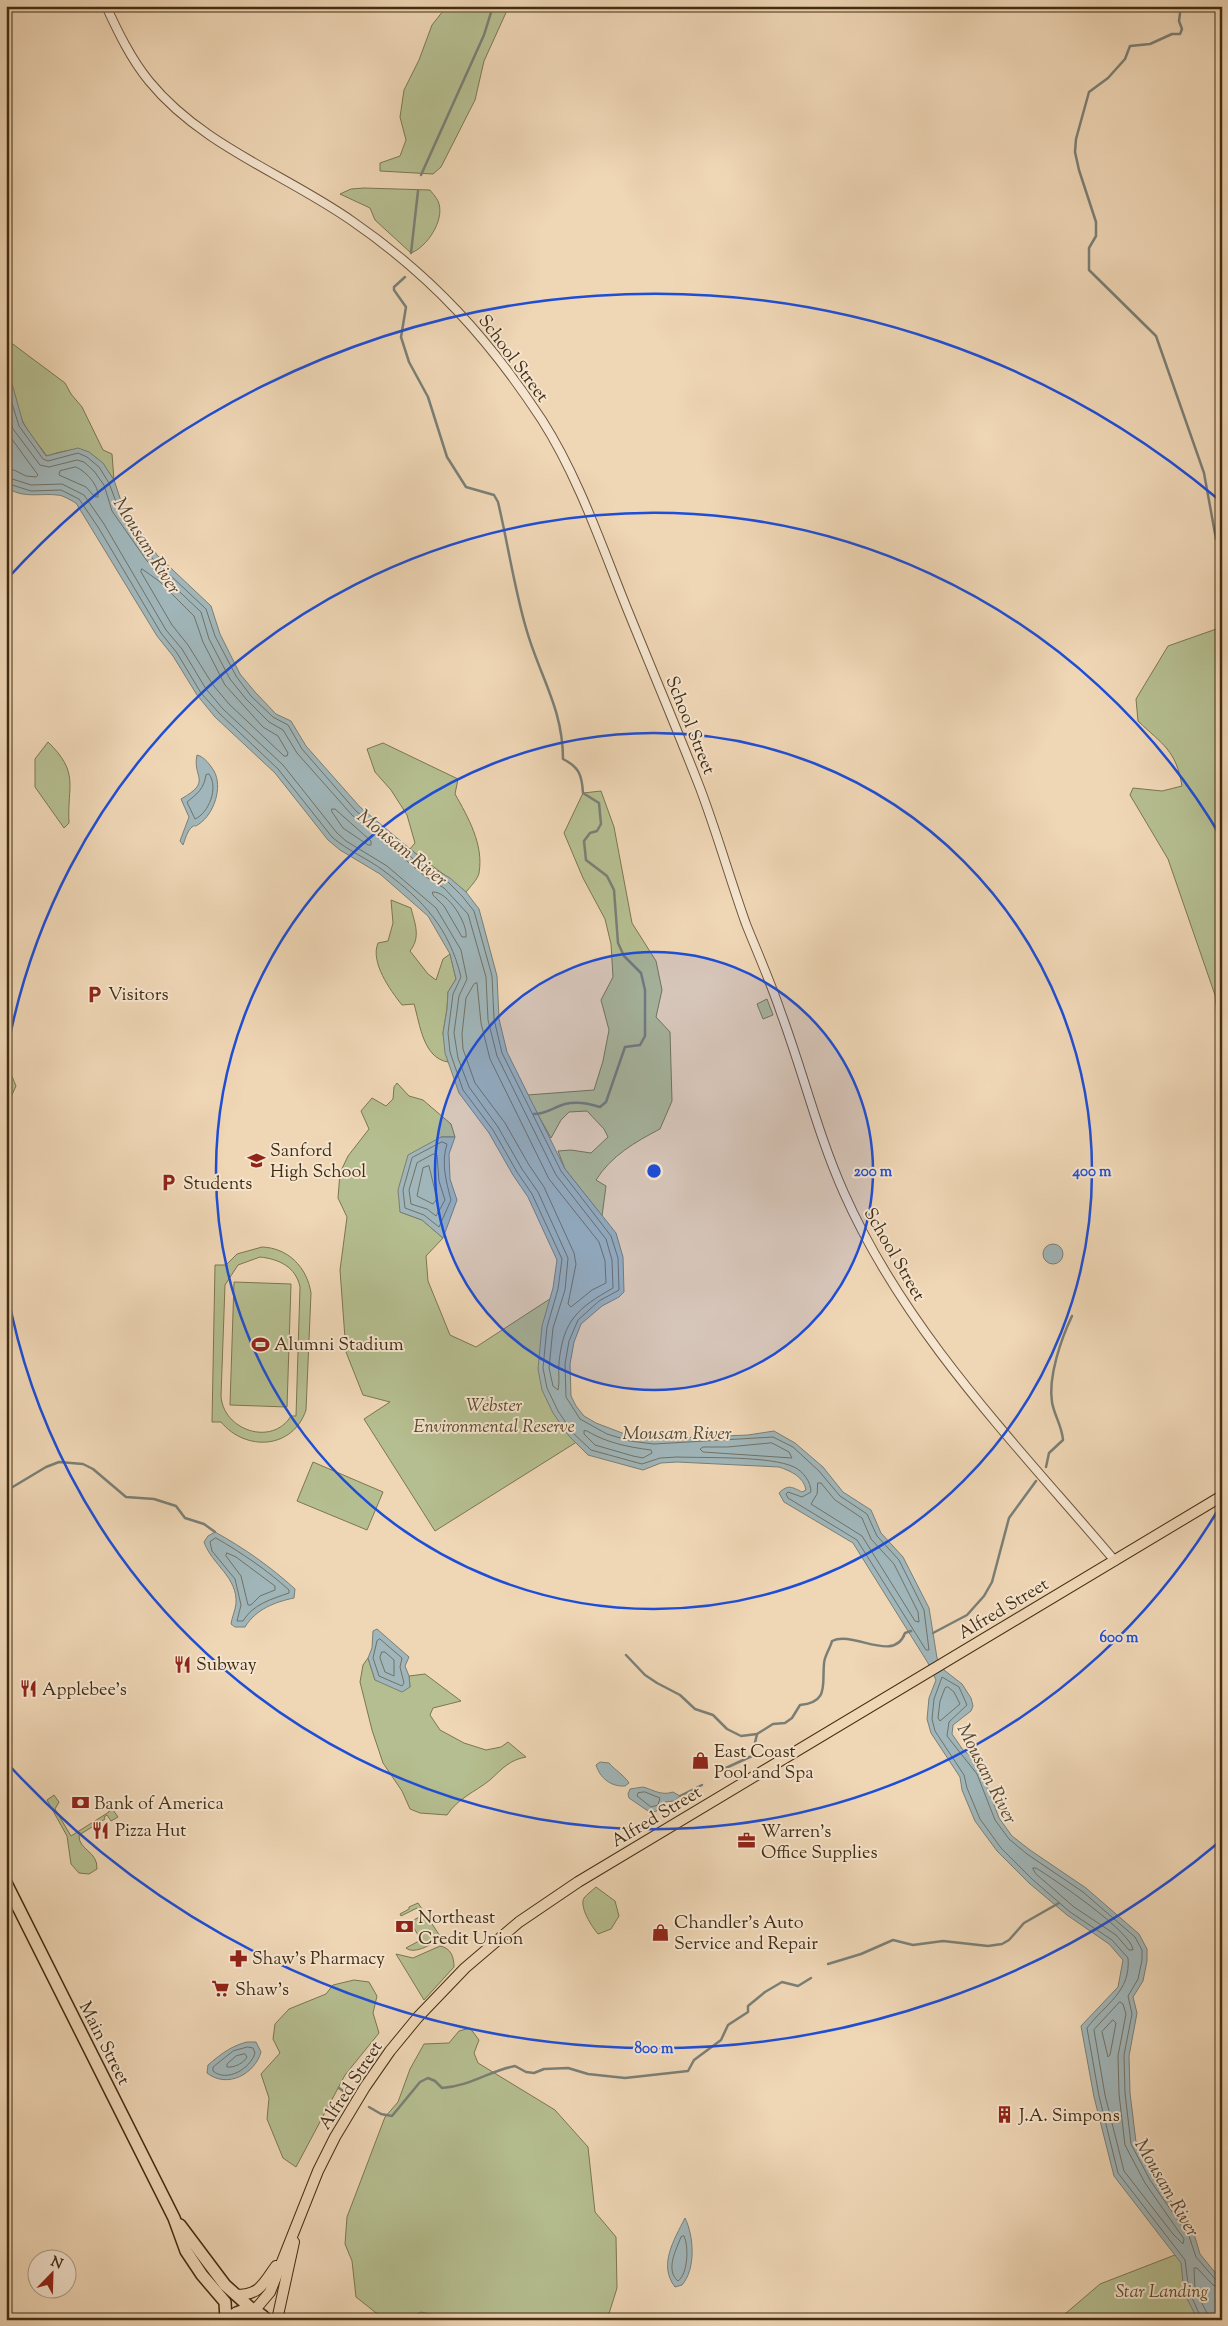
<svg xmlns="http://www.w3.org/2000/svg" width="1228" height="2326" font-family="'Sorts Mill Goudy',serif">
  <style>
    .green { fill: #b5be90; stroke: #7c7650; fill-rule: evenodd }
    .water { fill: #a0b6ba; stroke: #7a7f76 }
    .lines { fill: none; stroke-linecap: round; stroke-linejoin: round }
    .shore { stroke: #717266; stroke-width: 1 }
    .stream { stroke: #7a7f76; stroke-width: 2.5 }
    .minor-casing { stroke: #6d573a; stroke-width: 10 }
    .major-casing { stroke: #422d11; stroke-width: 12 }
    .highway-casing { stroke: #422d11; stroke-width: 14 }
    .minor { stroke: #f5e4cf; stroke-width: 8 }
    .major { stroke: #efd6b5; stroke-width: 10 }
    .highway { stroke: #efd6b5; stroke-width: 11 }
    .ring { fill: none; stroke: #1d4ed8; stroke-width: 2.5 }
    .labels { text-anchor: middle; stroke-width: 4; stroke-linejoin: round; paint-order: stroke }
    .street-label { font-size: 18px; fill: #422d11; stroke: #f5e4cf }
    .poi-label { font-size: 18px; fill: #422d11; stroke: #f5e4cf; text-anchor: start }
    .park-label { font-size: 18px; font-style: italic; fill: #594a2a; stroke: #f5e4cf }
    .water-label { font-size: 19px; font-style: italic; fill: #554833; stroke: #f5e4cf }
    .centre { fill: #1d4ed8; stroke: #f5e4cf; stroke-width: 2.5 }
    .ring-label { font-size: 15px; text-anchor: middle; font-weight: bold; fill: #1d4ed8; stroke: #f5e4cf; stroke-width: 4; stroke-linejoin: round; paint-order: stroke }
  </style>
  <rect width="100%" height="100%" fill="#efd6b5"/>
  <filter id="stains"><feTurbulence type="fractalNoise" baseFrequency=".004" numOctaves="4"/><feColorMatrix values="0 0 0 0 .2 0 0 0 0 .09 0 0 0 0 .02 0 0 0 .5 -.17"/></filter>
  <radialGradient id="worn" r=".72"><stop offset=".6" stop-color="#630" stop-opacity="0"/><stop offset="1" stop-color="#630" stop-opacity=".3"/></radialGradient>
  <g class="green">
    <polygon points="447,6 509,6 484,61 475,100 441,167 433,174 380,171 380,163 400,156 406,140 400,117 404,90 419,60 432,25"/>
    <path d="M364,188L430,190C433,194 438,199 439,204C444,221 427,247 411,253L375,220L370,208L340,194L351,189Z"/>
    <path d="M6,339L65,383L71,394L82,407L103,450L112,454L114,480C94,449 82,444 47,456C39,445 30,435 24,424C11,401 6,364 6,339Z"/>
    <path d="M1222,627V1070L1215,995L1168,859L1130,795L1133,788L1162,791L1182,786C1176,750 1163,745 1138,721L1136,699L1168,646Z"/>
    <path d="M48,742C80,773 67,785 69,823L64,828L35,787V759Z"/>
    <path d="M383,743L458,779L455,794C468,817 484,845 479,873C478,879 470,887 466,892C448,876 428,864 410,849L415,843L407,815L391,790L375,772L367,749Z"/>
    <path d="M601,791L614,827L632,923L656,961L662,990L656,1017L670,1032L672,1101L660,1129C635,1142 611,1156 596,1180L606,1186L602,1216L565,1169L558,1151L571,1150L591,1153L608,1137L604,1129L587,1111L569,1112L561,1120L551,1138L527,1095L594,1090L603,1061L609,1030L601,1000L613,977L611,944L605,919L583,878L564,833L583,793Z"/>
    <path d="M391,900L411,908C415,924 421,937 410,951L428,974L436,980L443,959L450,954L456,979L448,992L447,1009L443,1033L448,1062C423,1058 420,1024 414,1004L402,1005C390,990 370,962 378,943L388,941L393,923Z"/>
    <polygon points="767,999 773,1015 763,1019 757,1004"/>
    <polygon points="6,1062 16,1086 6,1108"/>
    <polygon points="397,1083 409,1096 423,1100 451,1124 455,1137 441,1137 400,1212 422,1220 443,1238 426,1256 428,1281 450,1335 476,1347 579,1280 555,1343 583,1438 435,1531 364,1419 390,1402 363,1395 346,1352 340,1270 347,1217 338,1198 340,1173 348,1156 369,1129 361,1111 372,1098 386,1106 393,1099 394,1087"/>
    <path d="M262,1247C288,1248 307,1267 311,1293L306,1410C293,1449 246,1452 221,1422H212L215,1265H226L237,1254ZM260,1257C279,1259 296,1267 300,1287L296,1416H291C272,1447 223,1430 221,1396L225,1285L238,1265Z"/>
    <polygon points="234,1282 291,1284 287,1407 230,1405"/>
    <polygon points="313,1462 383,1492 367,1530 297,1501"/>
    <path d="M368,1658L375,1680L410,1687L409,1676L425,1674L461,1701L433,1708L430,1715L440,1730L464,1743L486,1750L501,1747L508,1742L526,1757C509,1760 502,1769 490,1780C475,1792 458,1798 447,1815L420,1813L410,1809L402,1791L383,1763L372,1730L360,1682L363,1665Z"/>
    <path d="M54,1795L59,1802L55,1809L71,1836L109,1812L108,1803L118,1817L111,1821L107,1815L104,1817L105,1819L79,1835C78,1850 98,1851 97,1869L89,1874L79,1873L71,1864L67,1836L47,1800Z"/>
    <path d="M596,1887L615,1901L619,1916L611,1929L598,1934C592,1927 579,1907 584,1898C587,1894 593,1890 596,1887Z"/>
    <path d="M418,1903L440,1936C435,1944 414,1955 406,1948L419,1941L420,1938L410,1922L421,1916L417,1908L401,1916L400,1914L409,1909V1907Z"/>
    <path d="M440,1946C451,1948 454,1957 454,1967L424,2000L396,1954L413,1958Z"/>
    <polygon points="354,1980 369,1982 377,1996 373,2013 379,2033 345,2075 296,2167 283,2158 267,2119 269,2098 261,2074 280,2053 273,2039 275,2024 289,2009 326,1994 333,1985"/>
    <polygon points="470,2028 479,2040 474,2053 478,2063 555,2110 588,2147 595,2212 616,2237 617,2288 607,2320 435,2320 434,2315 417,2314 416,2320 385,2320 356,2297 352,2261 345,2244 347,2217 385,2117 398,2102 410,2069 424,2044 449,2043 459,2031"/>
    <polygon points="1180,2253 1200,2320 1058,2320 1100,2284"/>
  </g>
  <g class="water">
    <path d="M6,362L23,423L46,456L78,448L89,452L103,463L114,480L122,504L157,555L211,606L220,634L240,674L255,692L276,714L291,721L306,746L360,807L434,869L450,878L466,892L479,909L497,976L499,1019L507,1052L565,1169L616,1233L623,1257L624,1292L619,1297L602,1306L581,1324L574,1342L570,1364L571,1396L576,1406L584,1416L596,1423L630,1436L654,1439L748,1435L774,1431L795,1443L823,1467L843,1492L871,1510L881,1533L903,1557L929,1608L937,1658L944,1670L962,1684L971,1698L973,1706L971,1711L953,1725L952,1734L963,1750L971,1756L982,1772L999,1818L1012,1836L1030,1850L1086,1888L1139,1934L1147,1949V1961L1143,1981L1133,1997L1137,2013L1129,2056L1130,2093L1136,2142L1154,2177L1194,2234L1200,2254L1222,2281V2320H1198L1184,2293L1181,2263L1114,2176L1094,2097L1081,2026L1118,1987L1123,1960L1109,1944L1067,1915L1029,1883L997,1851L975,1821L962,1790L960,1777L931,1733L927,1719L929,1698L936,1680L928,1663L853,1543L784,1502L779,1493C788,1484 792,1487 802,1492L806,1490C804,1477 791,1471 779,1467L677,1462L661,1463L643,1470L588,1455L569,1436L553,1413L542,1390L538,1369L542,1326L553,1288L557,1260L528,1197L513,1175L489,1133L459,1093L445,1053L443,1033L447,1009L448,992L456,979L450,954L428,916L380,874L340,850L328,840L275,773L215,717L197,695L173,656L157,636L76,503C70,500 63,495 57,495C38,493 23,499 6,487Z"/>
    <path d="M197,755C205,757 210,765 214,771C223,787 214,814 199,824C194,828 196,824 192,827C187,831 185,840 183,845L180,841L189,817L181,799C213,781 192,778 197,755Z"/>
    <polygon points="441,1137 455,1137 449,1154 450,1179 457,1200 443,1238 422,1220 400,1212 398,1190 408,1155"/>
    <circle cx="1053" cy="1254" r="10"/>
    <path d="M215,1532C244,1548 271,1567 295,1589L294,1598C275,1602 256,1609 245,1627H235L231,1624C232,1617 235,1611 236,1604C238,1577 212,1565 204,1542L208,1536Z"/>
    <polygon points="377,1629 409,1657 405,1666 409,1676 410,1687 402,1692 375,1680 368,1658 372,1648 373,1631"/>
    <path d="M600,1762L609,1763C616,1771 623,1774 629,1783L625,1786C611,1787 600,1778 596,1765Z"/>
    <path d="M643,1787C654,1790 661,1796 673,1792L680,1796L674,1801L665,1802L662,1809L651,1813L629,1798L628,1794L630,1789Z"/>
    <path d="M247,2042H256L261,2052C255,2074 227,2089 207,2073L208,2065C221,2054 231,2046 247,2042Z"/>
    <path d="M685,2218C694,2236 696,2269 682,2285L675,2287C658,2265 674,2240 685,2218Z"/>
    <polygon points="421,2312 434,2315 435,2320 416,2320 417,2314"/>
  </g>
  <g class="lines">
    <g class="shore">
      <path d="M6,384L19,426L43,459L48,461L78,453L87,457L99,467L109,483L118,507L152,558L206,609L215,636L236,676L251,696L273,717L288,725L302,749L356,811L430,873L448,882L462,896L474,911L492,976L494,1019L502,1053L561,1171L611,1236L618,1258L619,1290L599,1301L578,1320L569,1341L565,1364L566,1397L580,1419L607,1434L630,1441L654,1444L773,1437L793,1447L819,1471L840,1496L867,1514L877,1536L899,1560L924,1610L929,1650H926L857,1540L788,1498L786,1494L788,1492L802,1497L811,1492C811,1482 803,1471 794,1467C772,1456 705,1458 677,1457L660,1458L642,1464L591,1450L573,1433L558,1411L547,1388L543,1368L547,1327L558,1289L562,1259L532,1194L517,1172L493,1130L463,1090L450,1052L448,1033L453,994L461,977C449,928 424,901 384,871C367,858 348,851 332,837L278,769L219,713L201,693L177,653L161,633L98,527L79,499L61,490L31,491L6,483"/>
      <path d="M6,408L13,429L40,465L49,467L77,460L84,462L94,471L104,485L112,511L147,561L201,612L209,639L230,679L246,699L269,722L283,730L297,753L352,815L426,877L444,888L468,914L486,977L488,1020L497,1056L556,1175L606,1239L612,1260L613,1288C578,1308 563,1320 559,1363C558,1372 560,1382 558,1390L553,1386L549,1368L553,1328L565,1290L568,1258L538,1192L522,1169L498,1127L469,1087L458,1058L454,1033L459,996L467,979L461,950L436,908L387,866L346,841L337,833L283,765L223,709L206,689L182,649L166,630L104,524L84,495L62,484L31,485L6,477"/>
      <polyline points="6,431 38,475 36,477 26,476 14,470 6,469"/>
      <path d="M76,467C87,472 99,486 98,497H95L86,487L59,475L60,471Z"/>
      <polygon points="142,569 159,581 194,616 203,642 225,685 263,727 278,736 288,753 287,756 284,756 229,704 213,685 188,645 172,625 141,572"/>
      <path d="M209,774C219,787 209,813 195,819L187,802C197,794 204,789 206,775Z"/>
      <polygon points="332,809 335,809 371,841 371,845 368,845 343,828 332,812"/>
      <path d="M433,892C448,891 468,924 466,937H462L444,906L433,895Z"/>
      <polygon points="477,983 481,1023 490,1059 549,1179 599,1242 605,1261 606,1283 592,1290 571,1307 568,1304 576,1264 574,1253 544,1187 529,1165 505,1123 475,1083 463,1049 462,1034 466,998 474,984"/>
      <path d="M442,1142L447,1144C441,1163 446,1181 451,1200L439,1227L424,1215L405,1208L403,1190L412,1158Z"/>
      <polygon points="434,1154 437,1155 439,1181 445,1200 436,1216 427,1209 411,1204 409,1190 417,1163"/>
      <polygon points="429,1166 437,1199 433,1204 417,1196 423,1168"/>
      <path d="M587,1431C607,1443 628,1447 651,1450L652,1453L643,1458L633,1456L595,1445L584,1434V1431Z"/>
      <polygon points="772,1443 789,1452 792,1458 703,1452 700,1449 703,1447 727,1447"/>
      <polygon points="818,1483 821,1483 835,1500 862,1518 871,1539 894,1564 918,1612 919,1622 915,1621 862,1536 811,1504 817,1494"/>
      <path d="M216,1538C242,1553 267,1570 289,1590V1593C272,1599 253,1604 243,1621H237L241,1605L235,1579L212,1551L210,1542Z"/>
      <polygon points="227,1553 236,1557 275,1586 275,1590 260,1596 251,1605 248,1605 241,1576 226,1556"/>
      <polygon points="380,1639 402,1658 400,1667 404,1683 402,1686 379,1676 373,1658 377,1641"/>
      <polygon points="382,1652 385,1652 394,1660 394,1676 385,1672 380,1658"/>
      <polygon points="948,1687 954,1692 960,1704 940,1721 938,1718 940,1701 945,1688"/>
      <polygon points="645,1792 660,1798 658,1805 651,1807 637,1796 638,1793"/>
      <path d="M1033,1868H1036C1054,1879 1132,1932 1133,1950H1129L1116,1935L1074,1907L1036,1874Z"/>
      <polygon points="1120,2002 1123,2004 1126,2014 1118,2056 1119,2094 1125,2145 1145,2183 1184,2239 1183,2244 1173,2234 1124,2171 1105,2095 1094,2030"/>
      <polygon points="1113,2020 1116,2023 1110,2055 1108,2057 1102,2032"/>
      <path d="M248,2047L253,2048L255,2053C251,2068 227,2083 213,2071V2067L233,2051Z"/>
      <path d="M245,2054L247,2057C244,2063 234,2068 227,2067V2064L236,2056Z"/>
      <path d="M684,2236C689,2246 688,2274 678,2281C665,2270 676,2250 681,2237Z"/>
      <path d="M1202,2320L1189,2291L1185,2260L1118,2173L1099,2096L1087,2028C1105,2004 1131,1992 1128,1958L1112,1940L1070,1912L1032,1879L1001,1848L980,1819L967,1788L964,1775L935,1731L932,1719L934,1699L942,1677L959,1687L967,1705L949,1722L947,1736L977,1774L995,1820L1009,1839L1027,1854L1083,1892L1135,1937L1142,1950V1960L1138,1979L1128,1996L1132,2014L1124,2055L1125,2093L1131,2144L1150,2180L1189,2236L1196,2257L1216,2280L1222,2281"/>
      <polyline points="1208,2320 1207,2313 1195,2290 1194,2268 1197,2268 1213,2285 1222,2288"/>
    </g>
    <g class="stream">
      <polyline points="1181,6 1179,21 1182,29 1180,34 1172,34 1150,44 1130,46 1125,59 1108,78 1089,92 1076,139 1075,152 1079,170 1096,222 1096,236 1089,248 1089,270 1156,336 1204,473 1216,539 1222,546"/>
      <polyline points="421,175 484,35 493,6"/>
      <polyline points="411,253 418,191"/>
      <path d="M405,277L394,287V290L406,307L401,337L409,362L428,397L447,457L466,487L494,495L498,502C508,544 514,587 526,628C539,675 563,708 563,759C579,767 582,775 583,793L599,803L601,824L597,831L590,833L584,841L586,860L607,876L614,890L618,943L624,956L641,973L645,990V1036L640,1045L625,1047L606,1102L600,1107C588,1103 577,1101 565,1104C554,1107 546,1114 534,1114"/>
      <path d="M1046,1467L1049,1453L1063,1440C1062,1426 1054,1415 1052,1402C1048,1377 1061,1339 1072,1316"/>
      <polyline points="6,1491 46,1467 59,1462 83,1464 93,1469 126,1497 154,1499 176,1506 185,1518 204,1524 215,1532"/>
      <polyline points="933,1633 967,1615 984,1596 992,1582 1009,1518 1036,1481"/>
      <path d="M626,1655L645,1675L657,1683L680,1695L695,1709L713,1715L727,1729L741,1736L757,1734L773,1724L785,1723L792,1718L800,1705C829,1702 822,1685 824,1664C824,1656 830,1649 832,1641C853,1630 894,1664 905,1633L911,1631"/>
      <polyline points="717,1772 752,1756 757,1734"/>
      <polyline points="680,1796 702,1785"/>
      <polyline points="828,1964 861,1954 893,1940 913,1945 943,1941 988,1946 1002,1944 1009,1940 1024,1923 1059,1903"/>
      <polyline points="339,2088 346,2093"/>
      <path d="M369,2107L381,2114L392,2116L420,2082L428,2078L435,2081L442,2088C471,2086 489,2071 515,2066L526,2072L534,2073L544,2069L568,2068L588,2074L625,2078L688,2071L694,2060L721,2040L728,2025L748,2012V2006L765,1992L782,1982L798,1986L811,1978"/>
    </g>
    <defs>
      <path id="minor" d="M106,6C118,32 131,59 149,81C202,146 285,174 352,221C432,276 489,339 542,420C579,478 602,547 628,611C652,670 677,729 700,788C717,833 730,879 746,924C758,954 771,983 781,1013C803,1072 818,1135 844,1193C906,1333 1017,1445 1115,1561"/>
      <g id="major">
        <path d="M236,2295C260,2295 263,2284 276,2266"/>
        <polyline points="254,2311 270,2292 318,2171 335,2137 365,2087 390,2051 418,2017 465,1968 519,1922 578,1882 1222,1496"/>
        <polyline points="277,2320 294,2242"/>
      </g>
      <g id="highway">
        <polyline points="6,1883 174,2218 186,2251 202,2275 225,2302 226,2320"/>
        <polyline points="180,2225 225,2285 254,2311"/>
        <path d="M228,2320C239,2307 256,2307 267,2320"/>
      </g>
    </defs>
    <use href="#minor" class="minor-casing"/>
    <use href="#major" class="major-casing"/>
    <use href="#highway" class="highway-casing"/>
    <use href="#minor" class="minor"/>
    <use href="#major" class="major"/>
    <use href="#highway" class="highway"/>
  </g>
  <circle cx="654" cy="1171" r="219" fill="#1d4ed8" fill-opacity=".12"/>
  <g class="ring">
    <circle cx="654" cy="1171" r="219"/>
    <circle cx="654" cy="1171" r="438"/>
    <path d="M1221 1505A658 658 0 0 1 7 1291M7 1051A658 658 0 0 1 1221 837"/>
    <path d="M1218 1843A877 877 0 0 1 7 1763M7 579A877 877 0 0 1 1218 499"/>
  </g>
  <defs>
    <symbol id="parking-bare" viewBox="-9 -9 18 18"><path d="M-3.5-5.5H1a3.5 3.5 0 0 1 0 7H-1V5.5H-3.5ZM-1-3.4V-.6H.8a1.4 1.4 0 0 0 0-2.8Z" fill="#8f2418" stroke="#f5e4cf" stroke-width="2.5" paint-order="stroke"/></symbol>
    <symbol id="school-bare" viewBox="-9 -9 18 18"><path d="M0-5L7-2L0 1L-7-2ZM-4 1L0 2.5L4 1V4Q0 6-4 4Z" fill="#8f2418" stroke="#f5e4cf" stroke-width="2.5" paint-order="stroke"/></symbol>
    <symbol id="stadium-bare" viewBox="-9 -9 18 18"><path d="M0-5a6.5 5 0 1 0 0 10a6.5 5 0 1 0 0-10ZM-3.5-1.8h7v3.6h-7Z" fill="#8f2418" stroke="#f5e4cf" stroke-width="2.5" paint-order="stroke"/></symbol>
    <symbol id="restaurant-bare" viewBox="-9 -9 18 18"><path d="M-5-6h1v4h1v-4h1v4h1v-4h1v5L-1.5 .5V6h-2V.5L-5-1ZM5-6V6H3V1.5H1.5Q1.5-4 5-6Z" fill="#8f2418" stroke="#f5e4cf" stroke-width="2.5" paint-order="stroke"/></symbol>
    <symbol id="shop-bare" viewBox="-9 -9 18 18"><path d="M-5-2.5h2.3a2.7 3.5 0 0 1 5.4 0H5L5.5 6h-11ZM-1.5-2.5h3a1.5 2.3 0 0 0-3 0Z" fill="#8f2418" stroke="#f5e4cf" stroke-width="2.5" paint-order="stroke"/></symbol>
    <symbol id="bank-bare" viewBox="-9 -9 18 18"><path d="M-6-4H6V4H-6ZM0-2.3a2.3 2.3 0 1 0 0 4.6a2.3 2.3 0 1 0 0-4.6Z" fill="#8f2418" stroke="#f5e4cf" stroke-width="2.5" paint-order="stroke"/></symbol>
    <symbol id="office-bare" viewBox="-9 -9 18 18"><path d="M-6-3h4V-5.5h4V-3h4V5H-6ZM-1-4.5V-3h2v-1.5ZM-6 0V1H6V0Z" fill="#8f2418" stroke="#f5e4cf" stroke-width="2.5" paint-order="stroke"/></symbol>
    <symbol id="pharmacy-bare" viewBox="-9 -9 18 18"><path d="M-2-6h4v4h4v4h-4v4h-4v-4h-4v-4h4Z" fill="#8f2418" stroke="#f5e4cf" stroke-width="2.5" paint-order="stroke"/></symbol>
    <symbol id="supermarket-bare" viewBox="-9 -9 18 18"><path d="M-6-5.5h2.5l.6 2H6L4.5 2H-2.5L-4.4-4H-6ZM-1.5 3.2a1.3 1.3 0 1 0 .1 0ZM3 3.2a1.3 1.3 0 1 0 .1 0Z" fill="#8f2418" stroke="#f5e4cf" stroke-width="2.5" paint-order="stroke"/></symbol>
    <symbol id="building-bare" viewBox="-9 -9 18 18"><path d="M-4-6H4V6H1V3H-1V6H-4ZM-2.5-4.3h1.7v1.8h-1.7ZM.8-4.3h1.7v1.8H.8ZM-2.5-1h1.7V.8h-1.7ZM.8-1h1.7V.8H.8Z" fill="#8f2418" stroke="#f5e4cf" stroke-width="2.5" paint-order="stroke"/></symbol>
  </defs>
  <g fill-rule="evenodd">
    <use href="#parking-bare" x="82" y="982" width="25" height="25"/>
    <use href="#school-bare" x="244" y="1148" width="25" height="25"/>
    <use href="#parking-bare" x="156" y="1170" width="25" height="25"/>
    <use href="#stadium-bare" x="248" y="1332" width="25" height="25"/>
    <use href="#restaurant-bare" x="170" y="1652" width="25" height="25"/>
    <use href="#restaurant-bare" x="16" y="1676" width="25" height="25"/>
    <use href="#shop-bare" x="688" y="1748" width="25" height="25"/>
    <use href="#bank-bare" x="68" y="1790" width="25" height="25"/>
    <use href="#restaurant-bare" x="88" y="1818" width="25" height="25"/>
    <use href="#office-bare" x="734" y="1828" width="25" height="25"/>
    <use href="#bank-bare" x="392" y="1914" width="25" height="25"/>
    <use href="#shop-bare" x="648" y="1920" width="25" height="25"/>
    <use href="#pharmacy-bare" x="226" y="1946" width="25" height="25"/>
    <use href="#supermarket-bare" x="208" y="1976" width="25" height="25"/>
    <use href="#building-bare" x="992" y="2102" width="25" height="25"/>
  </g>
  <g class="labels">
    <g class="street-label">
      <text transform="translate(514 358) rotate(53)" y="6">School Street</text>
      <text transform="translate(691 725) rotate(68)" y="6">School Street</text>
      <text transform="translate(895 1254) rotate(60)" y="6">School Street</text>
      <text transform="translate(1003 1608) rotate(-31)" y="6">Alfred Street</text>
      <text transform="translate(656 1816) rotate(-31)" y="6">Alfred Street</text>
      <text transform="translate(105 2043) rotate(63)" y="6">Main Street</text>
      <text transform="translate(350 2085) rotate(-57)" y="6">Alfred Street</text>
    </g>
    <g class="poi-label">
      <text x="108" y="1000">Visitors</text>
      <text x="270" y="1156">Sanford<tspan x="270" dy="21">High School</tspan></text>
      <text x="183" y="1189">Students</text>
      <text x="274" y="1350">Alumni Stadium</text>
      <text x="196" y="1670">Subway</text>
      <text x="42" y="1695">Applebee's</text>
      <text x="714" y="1757">East Coast<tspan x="714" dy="21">Pool and Spa</tspan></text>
      <text x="94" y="1809">Bank of America</text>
      <text x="115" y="1836">Pizza Hut</text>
      <text x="761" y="1837">Warren's<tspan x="761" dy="21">Office Supplies</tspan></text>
      <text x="418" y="1923">Northeast<tspan x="418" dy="21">Credit Union</tspan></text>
      <text x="674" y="1928">Chandler's Auto<tspan x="674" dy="21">Service and Repair</tspan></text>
      <text x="252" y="1964">Shaw's Pharmacy</text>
      <text x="235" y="1995">Shaw's</text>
      <text x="1019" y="2121">J.A. Simpons</text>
    </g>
    <g class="park-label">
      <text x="494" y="1411">Webster<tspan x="494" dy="21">Environmental Reserve</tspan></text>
      <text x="1162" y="2297">Star Landing</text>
    </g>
    <g class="water-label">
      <text transform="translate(148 545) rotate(58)" y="7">Mousam River</text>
      <text transform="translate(403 847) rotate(39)" y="7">Mousam River</text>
      <text x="677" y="1439">Mousam River</text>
      <text transform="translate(988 1773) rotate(63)" y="7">Mousam River</text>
      <text transform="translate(1168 2187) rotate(60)" y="7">Mousam River</text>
    </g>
  </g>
  <circle cx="654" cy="1171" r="8" class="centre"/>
  <g class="ring-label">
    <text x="873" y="1176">200 m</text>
    <text x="1092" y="1176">400 m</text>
    <text x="1119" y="1642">600 m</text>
    <text x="654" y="2053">800 m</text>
  </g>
  <rect width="1228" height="2326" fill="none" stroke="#efd6b5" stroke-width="25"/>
  <rect x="8" y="8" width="1213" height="2311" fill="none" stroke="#422d11" stroke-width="2.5"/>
  <rect x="12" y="12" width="1203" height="2301" fill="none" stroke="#422d11"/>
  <g transform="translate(52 2274) rotate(23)"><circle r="24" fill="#f5e4cf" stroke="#ad9b83"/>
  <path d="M0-4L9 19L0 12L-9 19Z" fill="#8f2418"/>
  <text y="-8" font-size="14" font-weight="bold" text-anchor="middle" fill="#422d11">N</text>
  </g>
  <rect width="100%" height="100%" filter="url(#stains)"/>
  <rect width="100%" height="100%" fill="url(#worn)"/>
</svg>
